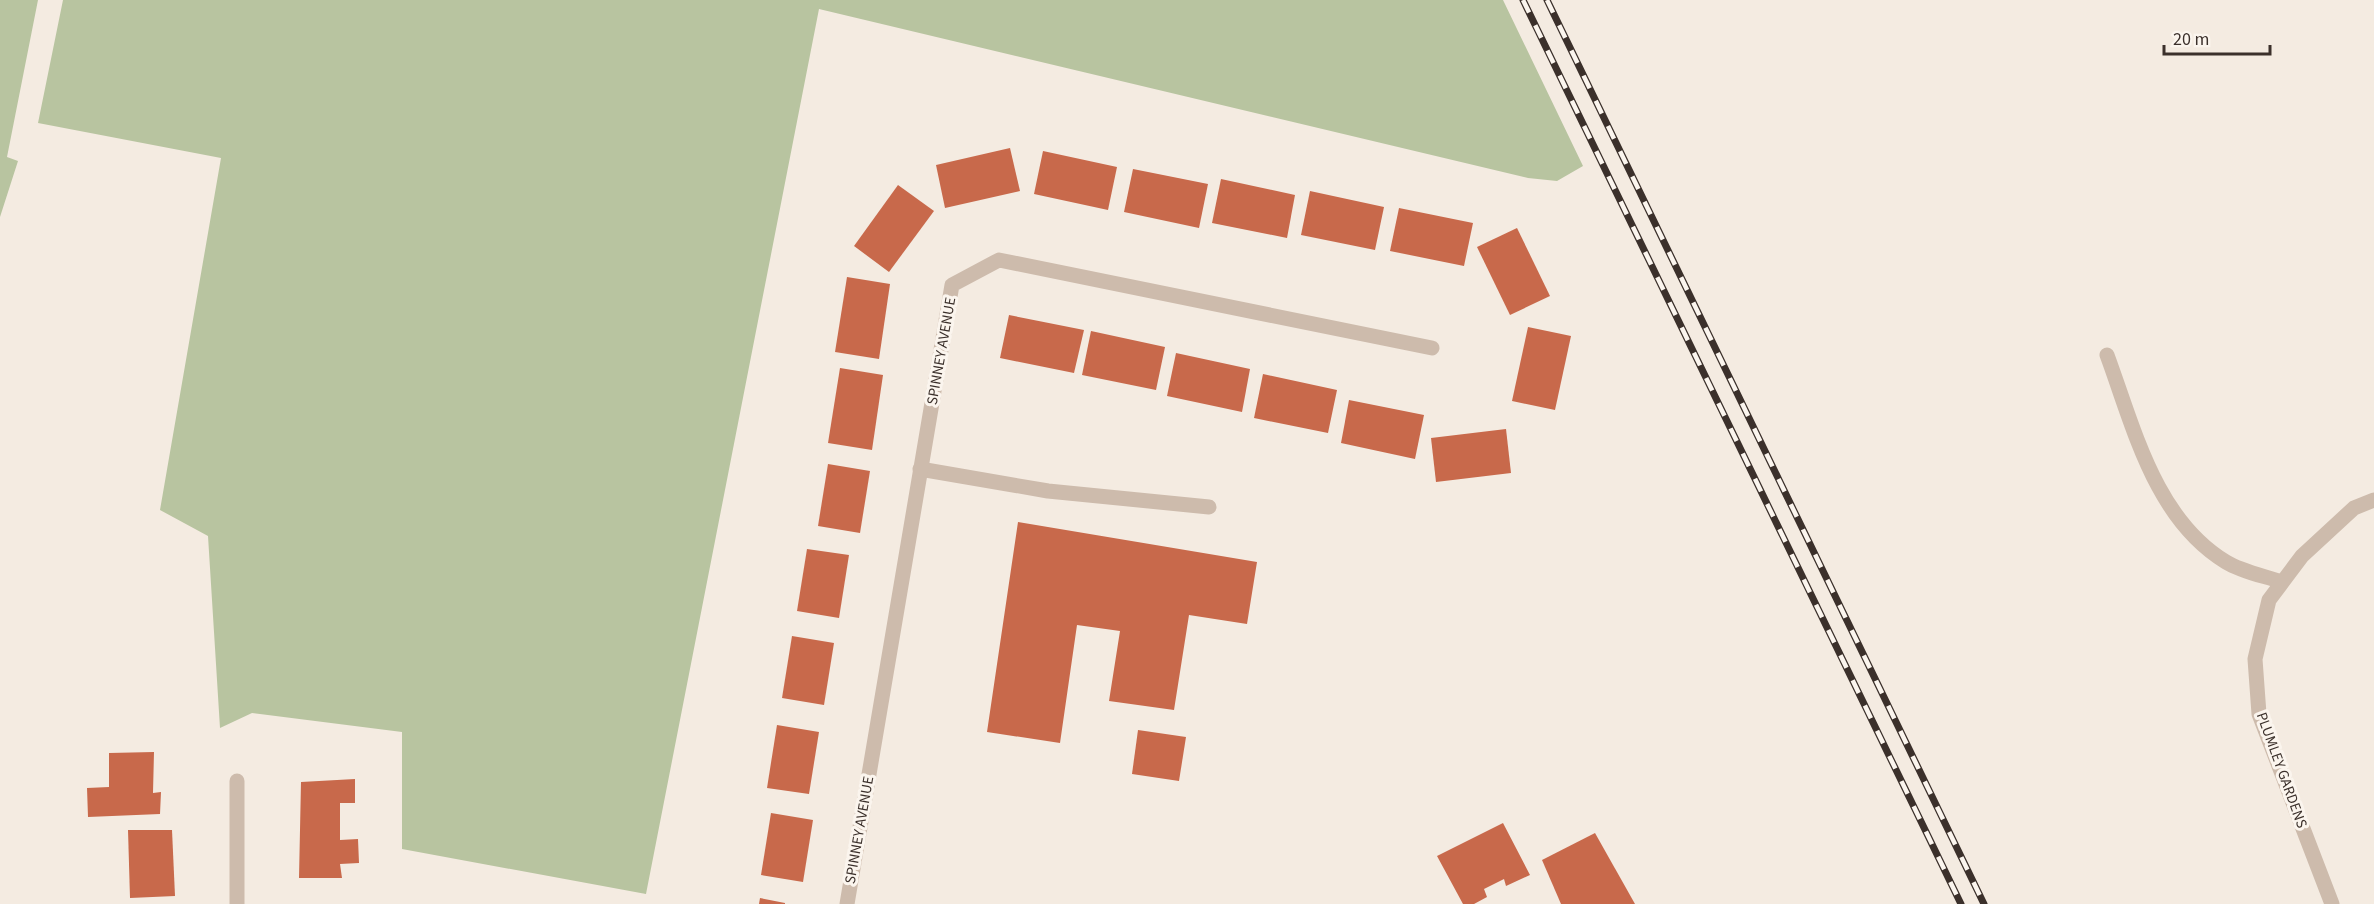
<svg xmlns="http://www.w3.org/2000/svg" width="2374" height="904" font-family="'Source Sans 3',sans-serif">
  <style>
    .green { fill: #b8c4a0 }
    .building { fill: #c8694b }
    .lines { fill: none; stroke-linecap: round; stroke-linejoin: round }
    .minor { stroke: #cdbbac; stroke-width: 15 }
    .rail-casing { stroke: #3b302b; stroke-width: 7 }
    .rail { stroke: #fbf5ee; stroke-width: 4.5; stroke-dasharray: 14; stroke-linecap: butt }
    .labels { text-anchor: middle; stroke-width: 6; stroke-linejoin: round; paint-order: stroke }
    .street-label { font-size: 15px; fill: #3b302b; stroke: #fbf5ee }
  </style>
  <rect width="100%" height="100%" fill="#f4ebe1"/>
  <g class="green">
    <polygon points="0,0 38,0 7,157 18,161 0,217"/>
    <polygon points="63,0 1503,0 1583,166 1557,181 1528,178 819,9 646,894 402,849 402,732 252,713 220,728 208,536 160,510 221,158 38,123"/>
  </g>
  <g class="building">
    <polygon points="1010,148 1020,191 945,208 936,165"/>
    <polygon points="1043,151 1117,167 1108,210 1034,194"/>
    <polygon points="1133,169 1208,184 1199,228 1124,212"/>
    <polygon points="1221,179 1295,195 1287,238 1212,223"/>
    <polygon points="898,185 934,211 889,272 854,246"/>
    <polygon points="1310,191 1384,207 1375,250 1301,235"/>
    <polygon points="1399,208 1473,223 1464,266 1390,251"/>
    <polygon points="1517,228 1550,296 1510,315 1477,247"/>
    <polygon points="847,277 890,284 879,359 835,352"/>
    <polygon points="1009,315 1084,330 1074,373 1000,358"/>
    <polygon points="1528,327 1571,336 1555,410 1512,401"/>
    <polygon points="1091,331 1165,347 1156,390 1082,375"/>
    <polygon points="1176,353 1250,369 1242,412 1167,396"/>
    <polygon points="840,368 883,375 872,450 828,443"/>
    <polygon points="1263,374 1337,390 1328,433 1254,418"/>
    <polygon points="1349,400 1424,415 1415,459 1341,443"/>
    <polygon points="1506,429 1511,473 1436,482 1431,438"/>
    <polygon points="828,464 870,471 860,533 818,526"/>
    <polygon points="1018,522 1257,562 1247,624 1189,615 1174,710 1109,701 1120,631 1077,625 1060,743 987,732"/>
    <polygon points="807,549 849,555 839,618 797,611"/>
    <polygon points="792,636 834,643 824,705 782,698"/>
    <polygon points="777,725 819,732 809,794 767,788"/>
    <polygon points="1138,730 1186,737 1179,781 1132,774"/>
    <polygon points="154,752 153,793 161,792 160,814 88,817 87,788 109,787 109,753"/>
    <polygon points="355,779 355,803 340,803 340,840 358,839 359,863 340,864 342,878 299,878 301,782"/>
    <polygon points="771,813 813,820 803,882 761,875"/>
    <polygon points="1503,823 1530,875 1506,886 1504,879 1484,889 1487,897 1474,904 1463,904 1437,856"/>
    <polygon points="128,830 172,830 175,896 130,898"/>
    <polygon points="1595,833 1635,904 1561,904 1542,860"/>
    <polygon points="760,898 785,903 785,904 759,904"/>
  </g>
  <g class="lines">
    <g class="minor">
      <path d="M2107,355C2134,428 2155,519 2226,562C2242,572 2265,576 2282,582"/>
      <polyline points="920,469 1048,491 1209,507"/>
      <polyline points="237,904 237,781"/>
      <polyline points="847,904 952,285 999,260 1432,348"/>
      <polyline points="2332,904 2259,714 2255,659 2269,600 2302,556 2354,508 2374,500"/>
    </g>
    <defs>
      <g id="rail">
        <polyline points="1523,0 1961,904"/>
        <polyline points="1547,0 1984,904"/>
      </g>
    </defs>
    <use href="#rail" class="rail-casing"/>
    <use href="#rail" class="rail"/>
  </g>
  <g class="labels">
    <g class="street-label">
      <text transform="translate(941 351) rotate(-80)" y="5">SPINNEY AVENUE</text>
      <text transform="translate(2282 770) rotate(70)" y="5">PLUMLEY GARDENS</text>
      <text transform="translate(859 830) rotate(-80)" y="5">SPINNEY AVENUE</text>
    </g>
  </g>
  <path d="M2164 45v9h106v-9" fill="none" stroke="#3b302b" stroke-width="3"/>
  <text x="2173" y="45" font-size="18" fill="#3b302b" stroke="#fbf5ee" stroke-width="4.5" paint-order="stroke">20 m</text>
</svg>
